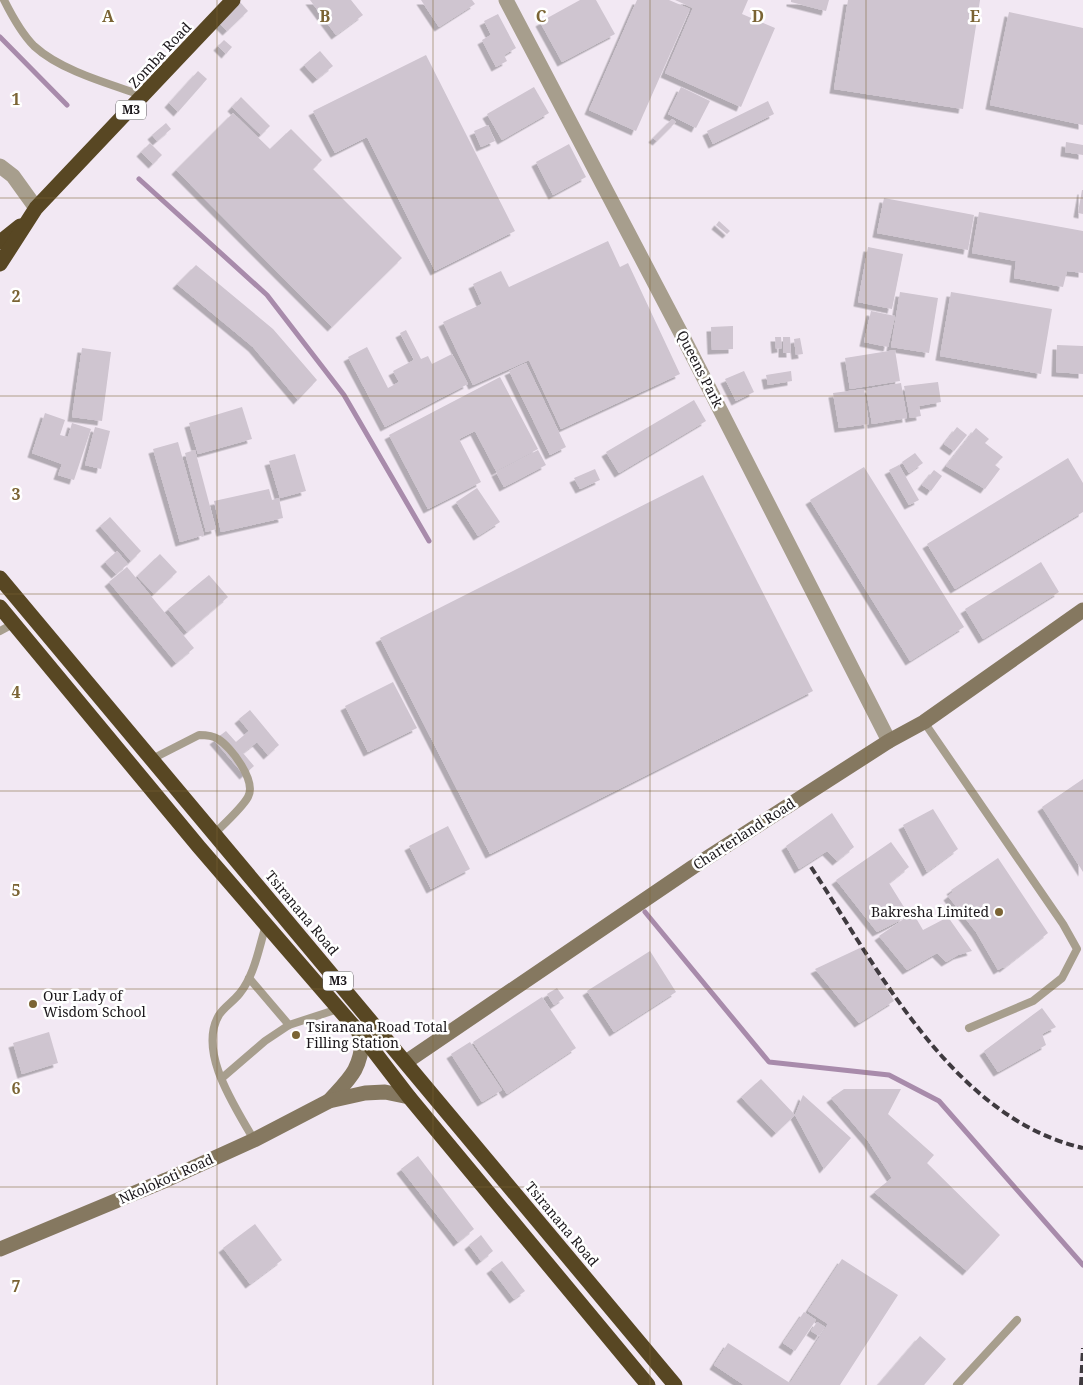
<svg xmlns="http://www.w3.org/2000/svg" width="1083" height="1385" font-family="'Noto Serif',serif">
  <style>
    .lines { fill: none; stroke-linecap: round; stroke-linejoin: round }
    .stream { stroke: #a88bab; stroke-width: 5 }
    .building { fill: #cfc5d0; filter: url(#shadow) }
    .lane { stroke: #a79e8d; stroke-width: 8 }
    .street { stroke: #a79e8d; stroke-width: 15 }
    .secondary { stroke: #857860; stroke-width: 15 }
    .highway { stroke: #584723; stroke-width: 15 }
    .rail { stroke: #3f3a3f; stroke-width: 4; stroke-dasharray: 8 4; stroke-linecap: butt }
    .grid { fill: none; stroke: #7b6434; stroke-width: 1; stroke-opacity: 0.55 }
    .poi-dot { fill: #7b6434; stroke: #fff; stroke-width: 2 }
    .labels { text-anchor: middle; stroke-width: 5; stroke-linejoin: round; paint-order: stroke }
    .shield { fill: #fff; stroke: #5f5d5f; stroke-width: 1 }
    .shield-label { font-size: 12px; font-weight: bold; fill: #1b171b }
    .street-label { font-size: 14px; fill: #1b171b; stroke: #fff }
    .poi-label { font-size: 14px; fill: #1b171b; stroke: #fff; text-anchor: start }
    .grid-label { font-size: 16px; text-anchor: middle; font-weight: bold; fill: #7b6434; stroke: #fff; stroke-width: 5; stroke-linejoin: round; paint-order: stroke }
  </style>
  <defs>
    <filter id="shadow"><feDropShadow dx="-4.5" dy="4.5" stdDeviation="0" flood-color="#0004"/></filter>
  </defs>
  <rect width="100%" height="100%" fill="#f2e8f3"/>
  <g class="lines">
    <g class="stream">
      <polyline points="0,37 67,105"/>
      <polyline points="139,179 267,295 344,395 429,541"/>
      <polyline points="645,912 769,1062 889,1075 939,1101 1083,1265"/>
    </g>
  </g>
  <g class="building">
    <polygon points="310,0 351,0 363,15 336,35"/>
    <polygon points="421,0 472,0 475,4 439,27"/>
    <polygon points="580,0 596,0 615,34 562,62 540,22"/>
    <polygon points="637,0 669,0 690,9 636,131 589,110"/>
    <polygon points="675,0 748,0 742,14 775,28 741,107 665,73 693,8"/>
    <polygon points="791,0 829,0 826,11 791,2"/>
    <polygon points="848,0 980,0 963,109 834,89"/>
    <polygon points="240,2 248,11 227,31 219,23"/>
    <polygon points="1009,12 1083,28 1083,125 990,105"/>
    <polygon points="498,14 516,48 504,55 507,61 496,67 482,40 491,35 484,21"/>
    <polygon points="224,40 232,47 226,54 218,46"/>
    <polygon points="320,51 333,66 317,79 304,65"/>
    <polygon points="426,55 515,231 435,271 367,137 335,153 313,111"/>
    <polygon points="198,71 207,79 178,112 169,103"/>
    <polygon points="534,87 549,113 502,140 487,114"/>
    <polygon points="681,87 710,101 696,128 668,114"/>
    <polygon points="241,97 270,126 261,135 232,107"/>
    <polygon points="768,101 774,114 713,144 707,131"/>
    <polygon points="233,113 270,149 291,129 322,160 313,169 402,258 332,327 176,170"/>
    <polygon points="672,119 676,122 657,141 653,138"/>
    <polygon points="166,123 171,129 157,141 152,135"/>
    <polygon points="488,125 495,141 481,147 474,131"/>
    <polygon points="1066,142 1083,145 1083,155 1065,152"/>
    <polygon points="150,143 162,155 153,164 141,152"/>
    <polygon points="569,144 586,177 553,195 536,162"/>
    <polygon points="1082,190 1083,190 1083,214 1078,213"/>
    <polygon points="884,198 974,215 968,250 877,233"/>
    <polygon points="979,212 1083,231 1083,273 1067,271 1063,287 1014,278 1016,261 972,253"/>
    <polygon points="719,221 730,231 727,234 716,225"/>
    <polygon points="608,241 620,267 628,263 680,374 561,429 529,360 473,385 443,322 482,304 473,284 501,271 509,287"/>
    <polygon points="868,247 903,254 892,309 858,302"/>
    <polygon points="196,265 273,329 317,380 298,400 253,347 177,284"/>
    <polygon points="900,292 938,298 929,353 891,347"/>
    <polygon points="951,292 1052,309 1041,374 940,356"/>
    <polygon points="871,311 895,316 888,347 864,342"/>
    <polygon points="733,326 733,349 712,350 711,327"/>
    <polygon points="406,330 421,359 428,356 432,364 452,354 468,384 385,427 348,357 367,347 388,388 399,382 393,371 414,360 400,333"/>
    <polygon points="775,337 781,337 782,348 776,349"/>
    <polygon points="783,337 790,337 791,353 783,353"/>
    <polygon points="800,338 803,354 796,355 794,339"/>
    <polygon points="1057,345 1083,346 1083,374 1056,372"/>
    <polygon points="82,348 111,352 102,421 72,417"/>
    <polygon points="895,350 900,381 850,389 845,358"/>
    <polygon points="526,363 566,447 550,455 509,371"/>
    <polygon points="744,371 754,392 736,401 725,379"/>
    <polygon points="791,371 792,381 768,385 766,375"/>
    <polygon points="500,377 538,449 496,471 475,431 459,439 481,482 428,509 389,435"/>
    <polygon points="938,382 941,402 919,406 921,416 910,418 904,386"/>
    <polygon points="901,383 907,418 872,424 866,389"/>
    <polygon points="864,389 869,424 839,428 833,393"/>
    <polygon points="694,400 706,421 619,473 606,452"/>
    <polygon points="242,407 252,439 198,454 189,423"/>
    <polygon points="45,413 65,420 60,435 68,437 72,423 91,429 74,480 58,475 62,464 32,453"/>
    <polygon points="95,427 110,431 101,469 85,465"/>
    <polygon points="957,427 967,435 954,451 944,444"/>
    <polygon points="976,428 989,439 985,443 1003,457 995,465 1000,469 985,489 946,466"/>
    <polygon points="178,442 204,535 180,542 153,449"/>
    <polygon points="195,450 216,529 206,532 185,453"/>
    <polygon points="538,450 546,465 504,487 496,472"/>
    <polygon points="915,453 923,463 909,473 902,462"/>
    <polygon points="295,454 306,491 280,498 269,461"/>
    <polygon points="1068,458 1083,483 1083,512 955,589 927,544"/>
    <polygon points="899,465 919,500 909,505 889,470"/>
    <polygon points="864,467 964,627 910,661 810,500"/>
    <polygon points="595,469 600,480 580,489 574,478"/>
    <polygon points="934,470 942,476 931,491 922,485"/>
    <polygon points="703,475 813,691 490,854 380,638"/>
    <polygon points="477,488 500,522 478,536 456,502"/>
    <polygon points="269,489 272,500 279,498 283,518 221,532 214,501"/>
    <polygon points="110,517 141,551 131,561 100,526"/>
    <polygon points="117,551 128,564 116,574 105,562"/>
    <polygon points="160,554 177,572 154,594 137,576"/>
    <polygon points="1041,562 1059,592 983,639 965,609"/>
    <polygon points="127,567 194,648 176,663 109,582"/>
    <polygon points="209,575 228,597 187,632 168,609"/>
    <polygon points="393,682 417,728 368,752 345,706"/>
    <polygon points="250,710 279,745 268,755 257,742 243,753 254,766 244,775 214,740 226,731 236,742 249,731 239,719"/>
    <polygon points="1083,779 1083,872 1042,807"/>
    <polygon points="933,809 958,849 927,872 903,825"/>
    <polygon points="832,813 854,847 837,861 827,851 799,869 786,846"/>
    <polygon points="448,826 470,869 431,889 409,846"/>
    <polygon points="891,842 909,867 889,883 907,912 903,915 905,918 913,913 923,930 948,917 972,951 958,955 946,962 937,953 907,970 879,936 905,918 877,932 836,880"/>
    <polygon points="998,858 1048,933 1004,968 1003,967 998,970 976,932 948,896 953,892 951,890"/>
    <polygon points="862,947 894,1001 859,1023 815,969"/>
    <polygon points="650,951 676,992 614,1032 587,991"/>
    <polygon points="557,988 564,998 554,1005 547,994"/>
    <polygon points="542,997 576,1048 507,1094 473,1042"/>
    <polygon points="1042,1008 1056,1027 1042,1034 1046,1045 998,1072 984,1051"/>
    <polygon points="49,1032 58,1063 22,1074 13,1043"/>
    <polygon points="470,1042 502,1090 482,1102 451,1054"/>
    <polygon points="761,1079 795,1115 803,1095 851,1138 824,1169 795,1115 776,1133 741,1097"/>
    <polygon points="844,1089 901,1089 888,1114 934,1155 927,1163 1000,1235 967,1271 874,1192 892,1178 868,1141 831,1098"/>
    <polygon points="418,1156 474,1229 458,1242 401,1169"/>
    <polygon points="255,1224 282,1260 250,1284 223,1248"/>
    <polygon points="481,1235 493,1251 481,1261 469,1245"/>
    <polygon points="842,1259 898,1295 840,1385 744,1385 714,1365 728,1343 790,1383 828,1324 808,1311"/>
    <polygon points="502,1261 525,1291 514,1299 491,1269"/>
    <polygon points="804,1312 816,1320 795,1351 783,1343"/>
    <polygon points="817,1322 825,1327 819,1336 811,1331"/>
    <polygon points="920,1336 946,1359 924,1385 878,1385"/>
  </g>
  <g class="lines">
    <g class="lane">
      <path d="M4,0C12,16 21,33 34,46C61,71 110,84 144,96"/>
      <polyline points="0,631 13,624"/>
      <polyline points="924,722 1063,924 1077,949 1062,978 1033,1001 969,1028"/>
      <path d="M152,759L199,735C205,735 212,735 218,739C231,747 257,781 248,797C242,808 224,824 214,834"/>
      <polyline points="249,978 289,1025"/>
      <polyline points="222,1078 265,1041 289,1025 338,1009"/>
      <path d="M254,1140C236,1108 197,1052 219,1015C224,1007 234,1001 240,993C255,974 259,947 266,925"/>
      <polyline points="957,1385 1017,1320"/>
    </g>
    <g class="street">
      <polyline points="506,0 685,341 889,741"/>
      <polyline points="0,166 13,176 36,208"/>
    </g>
    <g class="secondary">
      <polyline points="406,1062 693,867 889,741 924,722 1083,610"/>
      <path d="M329,1101C351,1077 360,1071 363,1037"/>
      <polyline points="0,1249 166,1180 254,1140 329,1101 365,1093 385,1092 409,1097"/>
    </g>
    <g class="highway">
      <polyline points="0,242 20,226"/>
      <polyline points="0,264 36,208 233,0"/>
      <polyline points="0,578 675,1385"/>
      <polyline points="0,607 199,847 363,1037 409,1097 648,1385"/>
    </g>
    <g class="rail">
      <path d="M811,867C879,970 953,1118 1083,1148"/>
      <polyline points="1081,1385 1083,1348"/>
    </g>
  </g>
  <path class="grid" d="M217,0V1385M433,0V1385M650,0V1385M866,0V1385M0,198H1083M0,396H1083M0,594H1083M0,791H1083M0,989H1083M0,1187H1083"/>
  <g class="poi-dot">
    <circle cx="999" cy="912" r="5"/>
    <circle cx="33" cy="1004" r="5"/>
    <circle cx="296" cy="1035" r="5"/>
  </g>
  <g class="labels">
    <g class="shield">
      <rect x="116" y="100.5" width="30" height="19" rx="4"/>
      <rect x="323" y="971.5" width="30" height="19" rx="4"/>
    </g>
    <g class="shield-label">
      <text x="131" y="114">M3</text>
      <text x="338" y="985">M3</text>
    </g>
    <g class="street-label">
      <text transform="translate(160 55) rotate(-47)" y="5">Zomba Road</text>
      <text transform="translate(700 369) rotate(63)" y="5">Queens Park</text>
      <text transform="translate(744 834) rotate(-33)" y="5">Charterland Road</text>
      <text transform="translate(302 913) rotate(50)" y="5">Tsiranana Road</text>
      <text transform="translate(166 1179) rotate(-24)" y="5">Nkolokoti Road</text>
      <text transform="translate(562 1224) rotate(50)" y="5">Tsiranana Road</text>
    </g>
    <g class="poi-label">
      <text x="989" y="917" text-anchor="end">Bakresha Limited</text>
      <text x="43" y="1001">Our Lady of<tspan x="43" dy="16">Wisdom School</tspan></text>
      <text x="306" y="1032">Tsiranana Road Total<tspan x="306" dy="16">Filling Station</tspan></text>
    </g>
  </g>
  <g class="grid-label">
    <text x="108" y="22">A</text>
    <text x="325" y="22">B</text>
    <text x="541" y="22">C</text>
    <text x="758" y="22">D</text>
    <text x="975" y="22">E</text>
    <text x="16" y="105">1</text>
    <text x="16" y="302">2</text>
    <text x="16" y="500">3</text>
    <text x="16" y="698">4</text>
    <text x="16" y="896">5</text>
    <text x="16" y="1094">6</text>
    <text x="16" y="1292">7</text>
  </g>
</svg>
